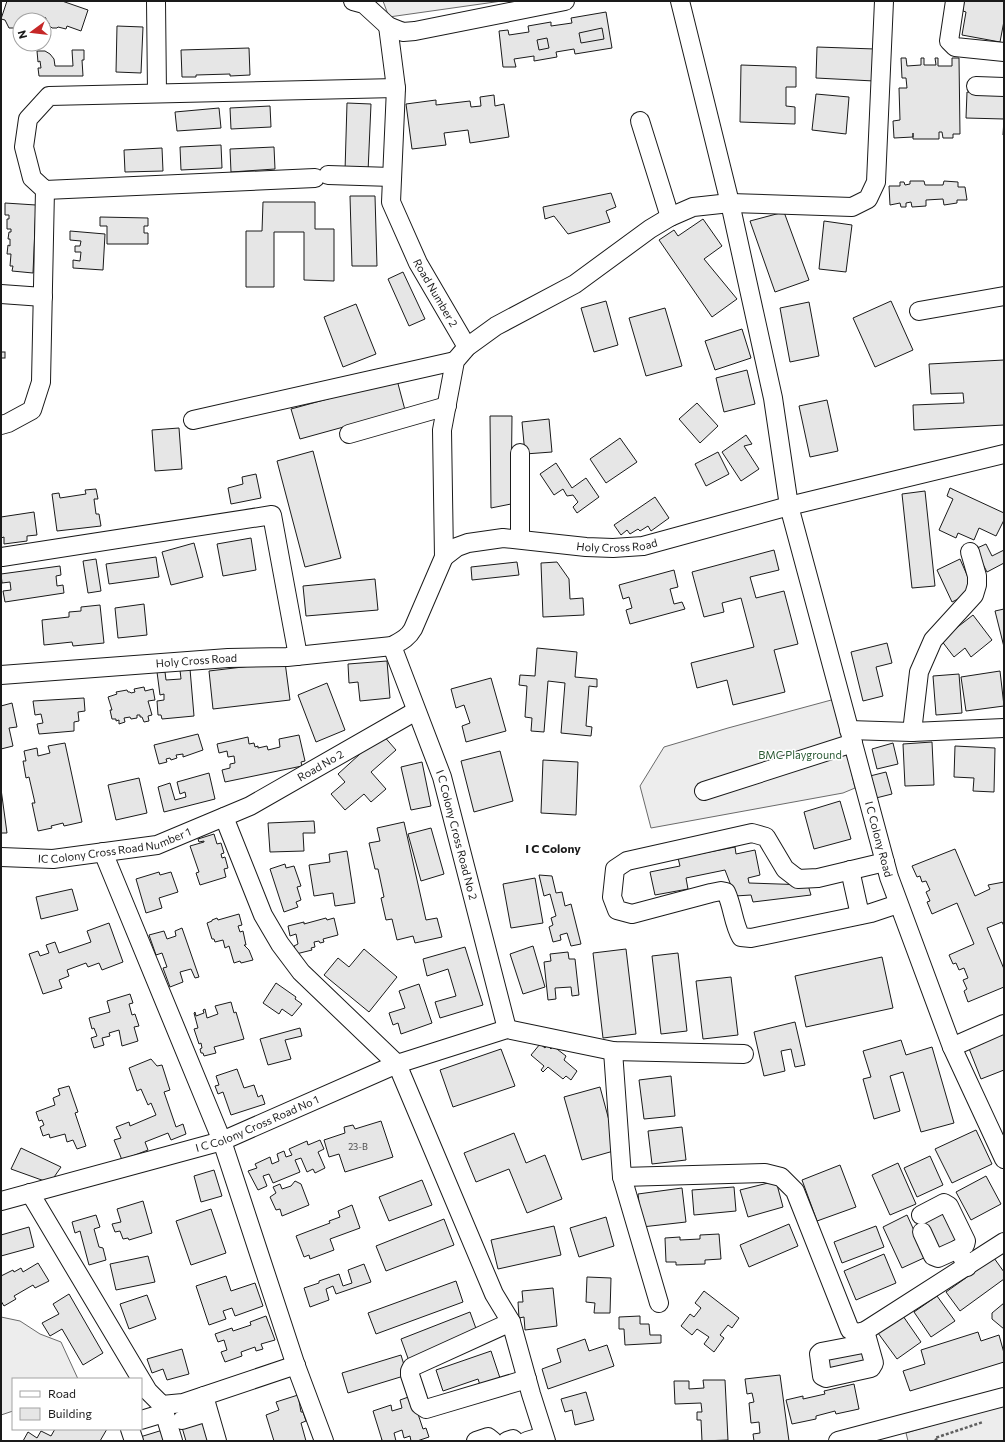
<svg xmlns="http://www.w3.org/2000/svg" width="1005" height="1442" font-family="Commissioner,sans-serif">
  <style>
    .built { fill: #ededed; stroke: #6a6a6a }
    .building { fill: #e6e6e6; stroke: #1a1a1a }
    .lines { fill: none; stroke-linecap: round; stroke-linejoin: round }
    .minor-casing { stroke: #1a1a1a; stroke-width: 20 }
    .path { stroke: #5f5f5f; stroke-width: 2.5; stroke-dasharray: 3 2; stroke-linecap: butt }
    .minor { stroke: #fff; stroke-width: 18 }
    .labels { text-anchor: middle; stroke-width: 3; stroke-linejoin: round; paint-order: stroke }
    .number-label { font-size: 9px; fill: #4d4d4d }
    .street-label { font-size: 11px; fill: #1a1a1a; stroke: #fff }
    .park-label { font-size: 11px; fill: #2b5a34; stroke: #fff }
    .neighbourhood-label { font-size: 12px; font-weight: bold; fill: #1a1a1a; stroke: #fff }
  </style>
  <rect width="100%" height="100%" fill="#fff"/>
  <g class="built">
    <polygon points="383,1 502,1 389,17"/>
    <polygon points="835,699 855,788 843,793 651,828 640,786 664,747 728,728"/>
    <polygon points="1,1317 20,1321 40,1334 61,1342 78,1379 13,1379 13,1411 1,1415"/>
    <polygon points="1004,1404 1004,1441 908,1441 906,1433"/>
  </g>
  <g class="building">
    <polygon points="7,1 62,1 88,10 81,31 67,26 66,29 58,27 57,28 52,28 49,25 49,23 45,22 46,18 36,15 35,20 20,20 20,34 15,33 17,27 14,28 9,28 5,20 1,19"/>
    <polygon points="964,1 1004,1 1004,21 1000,42 962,35 966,12 963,11"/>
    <polygon points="606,12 612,48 575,54 574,49 556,52 557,57 534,61 534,56 514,59 516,67 503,67 499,31 508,30 509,35 529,32 528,26 551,22 551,26 572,23 571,18"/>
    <polygon points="117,26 143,27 141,73 116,72"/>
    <polygon points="602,28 604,39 581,43 579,33"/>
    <polygon points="547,38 549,48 539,50 537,40"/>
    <polygon points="817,47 875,49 874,81 816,78"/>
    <polygon points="249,48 250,75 230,76 230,74 196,75 196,77 182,77 181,50"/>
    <polygon points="72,50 84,50 84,60 82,60 83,76 39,76 38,68 41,68 40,61 38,62 37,51 45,51 50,54 54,59 55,66 73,66"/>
    <polygon points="901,58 906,58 907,66 921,65 921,58 924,58 924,65 936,65 935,58 938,58 938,66 952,66 952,58 959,58 960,134 953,134 953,138 943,138 942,132 939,132 939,139 913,139 913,133 913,137 894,138 893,121 900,120 899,88 907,88 906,78 902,78"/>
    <polygon points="741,65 796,67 796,87 786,87 786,106 795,107 795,124 740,122"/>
    <polygon points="967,92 1004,94 1004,135 1003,135 1004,119 966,118"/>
    <polygon points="816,94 849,97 846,134 812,130"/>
    <polygon points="494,95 495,106 504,104 509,137 470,143 468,130 444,133 446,145 412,149 406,104 436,100 436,105 470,101 471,107 481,106 480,97"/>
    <polygon points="347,103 371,104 368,172 345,171"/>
    <polygon points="270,106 271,127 231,129 230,108"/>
    <polygon points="219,108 221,128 177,131 175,112"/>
    <polygon points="221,145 222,168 181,170 180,147"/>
    <polygon points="274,147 275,169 231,172 230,149"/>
    <polygon points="162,148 163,171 125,172 124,150"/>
    <polygon points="910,181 924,181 925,185 943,185 944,181 958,182 958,187 965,187 967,200 957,200 957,203 944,205 943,199 926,200 926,206 912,207 911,202 906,203 906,207 901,207 900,203 890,205 889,186 900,186 900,182 904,182 905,185 910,184"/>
    <polygon points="611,193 616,207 606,211 610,222 568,234 554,216 545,219 543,207"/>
    <polygon points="350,196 375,196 377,266 352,266"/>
    <polygon points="263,202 315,202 315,229 334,229 334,281 304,280 304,232 274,232 274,287 246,287 246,231 262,231"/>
    <polygon points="5,203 36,205 33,273 12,271 13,266 10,266 11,254 7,254 8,245 10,246 10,239 8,239 9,232 11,232 11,229 7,229 7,219 9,219 9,215 5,215"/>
    <polygon points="784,212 809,280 775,292 750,221"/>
    <polygon points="100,217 148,218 148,226 144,226 144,233 148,233 148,244 107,244 107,226 100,226"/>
    <polygon points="703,219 722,246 704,259 737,299 712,317 659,240 674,230 678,236"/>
    <polygon points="824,221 852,225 846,272 819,269"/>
    <polygon points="70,231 105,234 103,270 73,268 73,260 80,261 81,252 75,252 75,246 80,246 81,241 70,240"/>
    <polygon points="403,272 425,319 409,326 388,279"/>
    <polygon points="606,301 618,345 594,352 581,308"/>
    <polygon points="891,301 913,350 875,367 853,318"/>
    <polygon points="809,302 819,356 790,362 780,308"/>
    <polygon points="356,304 376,354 343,367 324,317"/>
    <polygon points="665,308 682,366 646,376 629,318"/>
    <polygon points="742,329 751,358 715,370 705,341"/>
    <rect x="1" y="352" width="4" height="6"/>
    <polygon points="1004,360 1004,425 914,430 913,405 964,403 963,393 931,394 929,364"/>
    <polygon points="747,370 755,404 724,412 716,378"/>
    <polygon points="397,380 405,410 300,439 291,409"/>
    <polygon points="827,400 838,451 810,457 799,406"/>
    <polygon points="697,403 718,426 700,443 679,419"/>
    <polygon points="490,416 512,416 511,504 491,508"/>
    <polygon points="549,419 552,452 525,454 522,422"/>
    <polygon points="179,428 182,469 155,471 152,430"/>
    <polygon points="746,435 752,444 744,446 759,469 741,481 722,452"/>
    <polygon points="620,438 637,462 606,483 590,459"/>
    <polygon points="313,451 341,558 305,567 277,461"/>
    <polygon points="718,452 729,474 706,486 695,464"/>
    <polygon points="556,463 572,488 586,478 599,497 577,513 573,507 578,502 573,495 567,496 563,489 554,495 540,474"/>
    <polygon points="256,474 261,498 231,504 228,488 243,484 242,477"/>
    <polygon points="950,488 1004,513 1004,520 996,536 979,528 974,540 958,533 956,538 939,530 953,499 947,496"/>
    <polygon points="96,489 98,499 94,499 96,514 99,514 101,526 57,531 52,494 59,493 60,498 86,494 85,490"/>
    <polygon points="925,491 935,586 912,588 902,494"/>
    <polygon points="655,497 669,518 651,531 648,526 640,531 638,529 630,534 627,530 621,535 614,525"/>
    <polygon points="34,512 37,535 27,536 27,541 4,544 4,537 1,538 1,517"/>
    <polygon points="251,538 256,570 223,576 217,544"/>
    <polygon points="194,543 203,577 171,585 162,552"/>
    <polygon points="986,544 992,556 1004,550 1004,563 987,572 975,549"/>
    <polygon points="774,550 779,570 750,577 756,598 784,591 798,644 774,650 785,692 733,705 727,680 697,688 691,663 754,647 741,598 722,603 724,612 704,617 692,572"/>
    <polygon points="156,557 159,577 109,584 106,564"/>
    <polygon points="96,559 101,591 88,593 83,561"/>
    <polygon points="960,559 974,591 952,602 937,570"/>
    <polygon points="517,562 519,575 472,580 471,567"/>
    <polygon points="557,562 569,579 570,599 583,598 584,615 543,617 541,563"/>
    <polygon points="60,566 61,575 56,576 57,586 63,585 64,593 5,602 3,591 11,590 10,582 2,583 1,574"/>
    <polygon points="674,570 678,587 670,589 674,604 682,602 685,609 630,624 626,610 632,608 629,597 623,599 619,585"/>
    <polygon points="375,579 378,610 306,616 303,586"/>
    <polygon points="144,604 147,635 118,638 115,608"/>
    <polygon points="100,605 104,643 73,646 72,642 44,645 42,620 69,617 69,612 81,611 81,607"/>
    <polygon points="1004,609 1004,647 995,611"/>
    <polygon points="973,615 992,640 971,657 965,648 954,657 941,640"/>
    <polygon points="887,643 892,663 876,667 883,696 863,701 851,652"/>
    <polygon points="537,648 577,652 575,677 597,679 597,687 589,686 586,726 592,727 591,736 561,733 565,683 548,681 544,732 531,731 532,718 525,717 527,686 519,685 520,675 535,676"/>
    <polygon points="387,661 390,698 360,701 358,682 349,683 348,664"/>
    <polygon points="285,662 290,700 213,709 209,671"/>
    <polygon points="190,669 194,716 162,719 161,715 158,715 157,701 164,700 164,694 160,695 157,672 165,672 166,680 181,679 180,670"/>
    <polygon points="1000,671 1004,706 966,711 961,677"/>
    <polygon points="959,674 962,713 936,715 933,676"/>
    <polygon points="491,678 506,731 466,742 462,726 470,723 464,705 456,708 451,689"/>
    <polygon points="327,683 345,730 316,742 298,695"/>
    <polygon points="144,687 145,691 153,689 155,700 148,701 152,715 148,716 149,721 144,722 142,717 140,717 140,715 137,715 137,718 131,719 130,717 124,718 125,722 119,724 119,720 116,721 116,719 112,719 110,710 112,710 108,697 117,694 116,692 127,690 128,692 130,692 131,693 135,692 134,689"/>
    <polygon points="84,698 85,711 78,712 79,721 74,722 74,731 39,734 37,724 43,723 41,714 35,715 33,701"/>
    <polygon points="12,703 17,727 9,728 13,746 1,749 1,706"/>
    <polygon points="198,734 203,750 183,757 183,754 176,755 177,758 171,760 170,758 166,759 167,762 159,764 154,745"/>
    <polygon points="382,734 396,750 371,772 386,789 371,802 364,794 345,810 331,794 345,782 338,774"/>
    <polygon points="299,735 305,761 301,762 302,766 225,782 222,770 230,768 230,764 235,763 234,756 228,757 227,751 219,753 217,744 248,737 249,744 254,743 255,747 258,746 258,748 267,746 268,750 280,747 279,739"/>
    <polygon points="932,742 934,785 905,786 903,744"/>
    <polygon points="65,743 82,822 64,826 63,823 51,826 52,828 38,831 32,803 35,803 29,777 26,778 23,761 26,761 24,751 37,748 38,756 50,753 48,746"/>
    <polygon points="893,743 898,764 877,769 872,749"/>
    <polygon points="955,746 995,748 994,792 973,791 974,778 954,777"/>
    <polygon points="500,751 513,801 474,812 461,761"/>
    <polygon points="543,760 578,762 576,815 541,813"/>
    <polygon points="422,762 431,806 411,810 401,767"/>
    <polygon points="886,772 892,794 876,798 870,776"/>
    <polygon points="209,773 215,799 164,812 158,787 170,783 175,800 186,797 185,792 180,794 177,782"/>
    <polygon points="139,778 147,813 116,820 108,785"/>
    <polygon points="1,789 7,833 1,833"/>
    <polygon points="840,801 851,839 814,849 804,812"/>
    <polygon points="314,821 315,833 303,833 304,851 270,852 268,823"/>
    <polygon points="404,822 426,920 437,918 442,937 415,943 413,936 397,940 392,919 386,920 381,898 384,897 378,869 375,869 369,843 380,841 377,828"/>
    <polygon points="431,828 444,874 421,881 408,834"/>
    <polygon points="214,834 217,844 221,843 224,853 221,854 222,858 225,857 228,868 224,869 226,877 200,885 196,873 199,872 190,846 204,842 204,841 199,842 198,839"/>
    <polygon points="735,847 736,854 755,850 760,875 748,878 749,883 808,885 811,895 753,902 751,895 735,896 725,870 686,878 688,889 655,895 650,872 680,866 678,858"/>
    <polygon points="955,849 975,896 990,889 988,885 1004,882 1004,926 1002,922 987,928 1004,969 1004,987 968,1002 964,991 967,989 963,980 968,978 964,968 959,970 956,963 953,964 949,955 974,944 957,903 932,914 927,902 930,901 926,892 930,890 926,881 922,882 920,876 917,877 912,866"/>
    <polygon points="347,851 355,903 335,906 333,893 314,896 309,865 330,862 329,854"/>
    <polygon points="285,864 286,868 294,866 301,886 297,887 301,900 296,902 298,907 284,912 270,869"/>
    <polygon points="159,872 160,875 171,872 178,892 159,898 162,908 146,913 136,879"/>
    <polygon points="539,875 552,876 556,893 562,892 565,906 571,904 581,944 571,946 567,933 560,935 561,940 553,942 549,927 553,925 551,918 556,916 550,894 544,896"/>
    <polygon points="535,878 543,923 511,928 503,884"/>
    <polygon points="72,889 78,910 41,919 36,897"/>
    <polygon points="239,914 242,925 238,926 240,932 243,931 246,945 244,945 249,950 253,960 241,963 240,961 234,963 229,946 225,948 223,940 215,942 214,939 212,939 207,923 212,921 212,920 217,918 218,920"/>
    <polygon points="326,918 327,920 334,918 338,935 323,939 324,942 320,943 319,941 314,942 315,947 311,948 312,950 296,954 294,946 298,944 296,934 290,936 288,926 304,922 304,924"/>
    <polygon points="109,923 123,962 102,970 99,963 88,967 86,963 67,970 69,976 59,980 62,988 43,994 29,954 38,951 40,956 49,953 46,945 55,942 59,953 91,942 87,931"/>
    <polygon points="182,928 199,977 195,978 191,969 180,972 183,982 170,987 163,968 167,967 162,953 156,955 149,935 164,931 167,939 176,936 175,931"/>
    <polygon points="533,946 545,987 523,994 510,954"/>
    <polygon points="465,947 483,1005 440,1018 435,1002 456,996 448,969 427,976 423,959"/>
    <polygon points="364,949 397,977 369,1012 324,975 338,958 349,967"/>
    <polygon points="626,949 636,1034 603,1038 593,953"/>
    <polygon points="568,952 569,959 575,959 579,995 572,996 571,987 555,988 556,999 548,1000 544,962 551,961 550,954"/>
    <polygon points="678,953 687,1031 661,1034 652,956"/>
    <polygon points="882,957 893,1008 806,1027 795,976"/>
    <polygon points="731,977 738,1035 703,1039 696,981"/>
    <polygon points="276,983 296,997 295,999 302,1004 292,1016 282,1009 279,1014 263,1003"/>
    <polygon points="419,984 432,1023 401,1034 398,1023 393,1025 389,1013 405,1008 399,991"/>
    <polygon points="130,994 133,1003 129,1004 132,1015 135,1014 139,1026 134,1027 138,1041 122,1046 119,1030 109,1033 110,1036 102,1038 104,1045 94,1048 91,1038 97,1036 94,1028 92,1029 89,1018 110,1012 107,1001"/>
    <polygon points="231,1002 234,1013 236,1012 244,1039 214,1047 216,1053 204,1056 203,1053 201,1053 200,1049 202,1048 201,1043 199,1044 194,1029 198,1028 194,1013 195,1012 196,1016 204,1013 203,1010 205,1009 207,1018 218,1014 215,1006"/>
    <polygon points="795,1022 805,1065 795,1067 791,1049 781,1051 785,1071 764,1076 754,1032"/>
    <polygon points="300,1028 302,1036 285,1040 291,1059 268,1065 260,1039"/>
    <polygon points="1004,1033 1004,1070 981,1079 968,1046"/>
    <polygon points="901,1040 906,1055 932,1047 954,1123 921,1132 903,1072 890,1076 900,1111 874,1119 863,1079 871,1077 863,1051"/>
    <polygon points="540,1044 545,1048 547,1045 551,1049 553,1046 566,1056 564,1060 577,1071 571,1080 566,1076 563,1079 548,1067 543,1072 541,1070 544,1066 531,1055"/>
    <polygon points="501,1049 515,1086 453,1107 440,1070"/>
    <polygon points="151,1059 157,1066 162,1065 170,1090 164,1092 176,1127 183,1124 186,1134 171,1140 168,1133 145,1142 148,1150 122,1160 114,1140 121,1138 116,1127 129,1122 130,1126 156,1115 151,1103 148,1105 141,1089 137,1091 129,1068"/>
    <polygon points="237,1069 244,1088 254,1085 258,1097 262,1095 265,1104 231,1115 223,1092 218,1094 215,1086 219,1085 216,1076"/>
    <polygon points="671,1076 675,1116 644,1119 639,1080"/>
    <polygon points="69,1086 78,1112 75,1113 86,1146 77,1149 73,1140 67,1142 65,1134 50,1138 49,1134 43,1136 40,1127 44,1125 42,1120 39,1121 36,1112 55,1105 53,1098 60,1095 58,1089"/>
    <polygon points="600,1087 617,1150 582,1160 564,1097"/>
    <polygon points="381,1121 393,1157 345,1172 339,1154 329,1157 324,1140 345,1133 344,1127 353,1125 355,1129"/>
    <polygon points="682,1127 686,1160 652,1164 648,1131"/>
    <polygon points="976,1130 992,1164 952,1183 935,1149"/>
    <polygon points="514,1133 526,1163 545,1155 562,1199 527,1213 509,1169 476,1182 464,1153"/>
    <polygon points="320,1140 324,1149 318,1152 325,1168 315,1173 313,1169 307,1172 301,1158 295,1160 300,1172 273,1183 269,1174 263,1176 267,1186 258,1190 248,1171 257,1168 255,1164 270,1157 272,1164 279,1161 277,1154 284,1151 286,1157 292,1155 289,1149 307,1141 308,1145"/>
    <polygon points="21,1148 61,1167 50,1183 11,1169"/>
    <polygon points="930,1156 943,1185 917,1197 904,1168"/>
    <polygon points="898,1163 916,1204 890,1215 872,1175"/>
    <polygon points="840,1165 856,1207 817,1221 802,1180"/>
    <polygon points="214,1170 222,1196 201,1202 194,1176"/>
    <polygon points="986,1176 1001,1204 971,1220 956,1192"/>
    <polygon points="422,1180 432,1205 389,1221 379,1197"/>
    <polygon points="295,1181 301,1184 309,1205 282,1216 280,1209 276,1210 270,1197 276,1193 273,1187 280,1184 282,1189 291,1186"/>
    <polygon points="776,1181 783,1207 748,1217 740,1190"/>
    <polygon points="734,1187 736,1211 694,1215 692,1190"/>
    <polygon points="682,1188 686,1222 642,1227 638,1194"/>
    <polygon points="143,1201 152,1233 129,1240 128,1238 123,1239 120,1231 115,1232 112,1224 121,1222 117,1209"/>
    <polygon points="352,1205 360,1228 330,1239 334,1250 310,1259 309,1255 304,1257 296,1236 330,1223 329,1221 340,1217 338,1211"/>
    <polygon points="945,1205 963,1241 937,1254 920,1218"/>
    <polygon points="211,1209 226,1253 191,1265 176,1221"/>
    <polygon points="96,1215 100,1227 94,1229 99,1247 103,1248 106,1260 89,1265 80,1231 75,1233 72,1222"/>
    <polygon points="907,1215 926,1257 902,1268 883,1227"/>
    <polygon points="606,1217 614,1246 579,1257 570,1228"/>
    <polygon points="444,1219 454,1245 386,1271 376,1246"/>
    <polygon points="789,1224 798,1246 749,1267 740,1245"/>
    <polygon points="554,1226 561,1255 498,1269 491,1240"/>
    <polygon points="876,1226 884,1247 842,1263 834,1242"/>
    <polygon points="29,1227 34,1247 1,1256 1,1235"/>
    <polygon points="719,1234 721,1259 705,1260 705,1264 676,1265 676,1262 666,1262 665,1238 680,1237 680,1240 700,1239 700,1235"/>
    <polygon points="884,1254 896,1283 856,1300 844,1271"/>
    <polygon points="148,1256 155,1282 116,1290 110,1264"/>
    <polygon points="994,1258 1004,1272 1004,1279 960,1311 946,1292"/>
    <polygon points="38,1263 49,1281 35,1288 33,1285 14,1296 16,1299 4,1306 1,1301 1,1275 1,1276 13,1270 14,1272 21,1268 23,1272"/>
    <polygon points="364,1264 371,1282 336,1294 333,1286 326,1289 329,1300 310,1307 304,1288 319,1283 319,1281 339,1274 343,1286 352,1283 348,1270"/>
    <polygon points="226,1276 231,1291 255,1283 263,1306 235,1316 232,1308 223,1311 226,1319 209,1325 196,1286"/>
    <polygon points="587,1277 611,1278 610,1313 594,1313 595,1303 586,1302"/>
    <polygon points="456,1281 463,1302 376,1334 368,1313"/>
    <polygon points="553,1288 557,1326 525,1330 524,1317 519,1318 518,1302 523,1302 522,1291"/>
    <polygon points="704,1291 739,1318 732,1328 728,1325 720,1335 724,1338 714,1352 704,1344 709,1337 697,1329 692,1335 681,1326 690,1314 694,1317 701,1308 695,1303"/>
    <polygon points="69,1294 103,1353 83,1365 62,1329 50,1336 42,1323 59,1314 53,1304"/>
    <polygon points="147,1295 156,1319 129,1329 120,1304"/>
    <polygon points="937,1296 955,1321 931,1337 914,1312"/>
    <polygon points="1004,1303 1004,1329 992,1319 992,1313"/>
    <polygon points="470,1312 478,1334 409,1361 401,1339"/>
    <polygon points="266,1316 275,1340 261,1344 263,1349 256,1351 255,1347 241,1352 242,1356 225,1362 221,1352 227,1350 224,1340 218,1342 215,1334 232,1328 233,1331 251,1325 250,1322"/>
    <polygon points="640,1316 640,1324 649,1324 650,1335 661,1335 661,1343 625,1345 624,1329 619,1329 619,1317"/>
    <polygon points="903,1316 921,1342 897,1359 878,1333"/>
    <polygon points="978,1332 981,1341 999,1335 1004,1353 1004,1362 910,1391 903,1371 925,1364 921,1350"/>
    <polygon points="585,1339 589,1351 607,1345 614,1366 548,1389 542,1369 561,1362 557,1349"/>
    <polygon points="864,1347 868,1363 826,1373 822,1354"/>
    <polygon points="182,1349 189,1374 167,1380 163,1369 152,1373 147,1359"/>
    <polygon points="491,1351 500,1378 480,1385 478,1379 443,1391 436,1370"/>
    <polygon points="401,1355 407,1375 348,1393 342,1373"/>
    <polygon points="780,1375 789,1441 754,1441 753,1434 760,1433 759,1422 751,1423 749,1403 754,1402 752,1393 747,1394 745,1379"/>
    <polygon points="703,1380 725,1380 728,1440 702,1441 701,1420 697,1420 697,1412 702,1412 701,1403 675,1404 674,1381 689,1381 689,1389 704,1388"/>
    <polygon points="854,1384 859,1409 836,1414 835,1411 816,1416 816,1419 792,1424 786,1400 803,1396 803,1399 825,1394 824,1391"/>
    <polygon points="586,1392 594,1420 575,1425 572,1410 565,1412 561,1399"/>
    <polygon points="298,1395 301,1412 303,1412 306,1421 301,1423 306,1441 274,1441 266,1415 279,1410 276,1402"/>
    <polygon points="414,1395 416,1408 423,1429 426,1428 429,1437 417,1441 411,1441 410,1436 404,1438 402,1430 394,1433 396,1441 379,1441 382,1440 373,1411 391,1405 392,1411 402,1408 400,1400"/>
    <polygon points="208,1416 216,1441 186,1441 181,1424"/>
    <polygon points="55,1429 107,1429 100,1441 23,1441 28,1432 37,1438 41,1431 51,1436"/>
    <polygon points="166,1429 170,1441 141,1441 140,1437"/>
  </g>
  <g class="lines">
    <defs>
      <g id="minor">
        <polyline points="156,1 157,93"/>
        <polyline points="353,1 364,4 388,26 403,32 415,31 565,1"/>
        <path id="s1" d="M680,1L730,203L773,398L789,506L889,877L952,1047L1004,1159"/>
        <polyline points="955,1 949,41 955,47 1004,52"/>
        <path id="s2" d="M388,26L396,88L391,202L418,263L467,347"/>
        <polyline points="976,86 1004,87"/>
        <polyline points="640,121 670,217"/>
        <polyline points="328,175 392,177"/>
        <polyline points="315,178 45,190 32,178 24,147 28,119 49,96 396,88"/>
        <polyline points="1,294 43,297"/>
        <polyline points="919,311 1004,296"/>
        <polyline points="193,420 455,361"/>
        <polyline points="1,425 8,423 32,410 41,382 45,190"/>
        <polyline points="349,434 447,406"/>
        <polyline points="520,539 520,453"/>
        <polyline points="2,557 272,515 298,656"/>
        <path id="s3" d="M444,557L457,547L468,543L503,538L586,547L613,548L643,546L789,506L1004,454"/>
        <path id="s4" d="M392,646L442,777L507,1029"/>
        <path id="s5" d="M1,675L228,658L287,657L392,646C401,641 408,638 413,629L444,557L442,430L455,361L467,347L496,326L575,284L650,229L670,217L693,207L730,203L852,207L868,199L876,182L884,1"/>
        <polyline points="849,730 912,732 1004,728"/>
        <polyline points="912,732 919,672 933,640 974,595 977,585 977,576 970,552"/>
        <polyline points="704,791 853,743"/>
        <polyline points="224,817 263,915 280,944 301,972 397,1064 494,1294 511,1322 531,1394 546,1441"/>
        <polyline points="103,852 222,1141 296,1366 324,1441"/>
        <path id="s6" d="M1,857L53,859L157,845L250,806L416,711"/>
        <path d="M885,862L818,878L798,879L785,869L766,837L752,833L627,861L615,869L612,897L617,910L632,914L711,893L721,891L726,892C733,907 733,923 741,937L751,938L871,913L898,904"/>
        <polyline points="850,870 860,915"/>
        <polyline points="952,1047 1004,1024"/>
        <polyline points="613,1051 622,1177 765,1173 781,1177 795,1191 850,1330 857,1333 865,1331 1004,1242"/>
        <polyline points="622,1177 659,1303"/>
        <polyline points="30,1193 148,1391 162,1405 183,1403 296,1365"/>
        <path id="s7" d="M1,1201L222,1141L397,1064L507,1029L613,1051L744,1054"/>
        <polyline points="921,1215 944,1203 949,1206 966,1241 965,1245 958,1249 967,1267"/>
        <polyline points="922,1232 933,1256 938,1258 958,1249"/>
        <polyline points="511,1322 412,1367 410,1371 410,1375 420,1405 426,1409 527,1379"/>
        <polyline points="865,1331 874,1363 871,1368 826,1378 822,1376 819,1354 821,1352 868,1343"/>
        <polyline points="204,1396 217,1441"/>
        <polyline points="162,1405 173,1441"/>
        <polyline points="141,1420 164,1413"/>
        <polyline points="182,1420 208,1412"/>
        <polyline points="130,1429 134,1441"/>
        <polyline points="476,1441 488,1437 493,1441"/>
        <polyline points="507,1441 513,1439 515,1441"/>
        <polyline points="527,1441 544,1436"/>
        <polyline points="838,1441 1004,1397"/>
      </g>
    </defs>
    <use href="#minor" class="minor-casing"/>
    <polyline class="path" points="937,1441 935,1438 983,1422"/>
    <use href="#minor" class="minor"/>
  </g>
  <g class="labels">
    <g class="number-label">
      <text x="358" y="1150">23-B</text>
    </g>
    <g class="street-label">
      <text dy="4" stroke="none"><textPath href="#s2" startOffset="278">Road Number 2</textPath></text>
      <text dy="4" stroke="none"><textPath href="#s3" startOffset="178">Holy Cross Road</textPath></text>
      <text dy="4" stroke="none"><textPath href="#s5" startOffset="196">Holy Cross Road</textPath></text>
      <text dy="4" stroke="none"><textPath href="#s6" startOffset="339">Road No 2</textPath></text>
      <text dy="4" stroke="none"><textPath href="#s4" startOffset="200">I C Colony Cross Road No 2</textPath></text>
      <text dy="4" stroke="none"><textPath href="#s1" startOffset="862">I C Colony Road</textPath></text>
      <text dy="4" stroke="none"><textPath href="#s6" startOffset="115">IC Colony Cross Road Number 1</textPath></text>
      <text dy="4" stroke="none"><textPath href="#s7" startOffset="268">I C Colony Cross Road No 1</textPath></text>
    </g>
    <g class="park-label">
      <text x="800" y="759">BMC Playground</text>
    </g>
    <g class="neighbourhood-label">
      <text x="553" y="853">I C Colony</text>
    </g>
  </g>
  <rect width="1005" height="1442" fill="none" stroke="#1a1a1a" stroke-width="4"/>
  <rect x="12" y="1378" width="130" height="52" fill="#ffffff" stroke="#a3a3a3"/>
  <rect x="20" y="1391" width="20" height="6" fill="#ffffff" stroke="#a3a3a3"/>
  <text x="48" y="1398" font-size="12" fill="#1a1a1a">Road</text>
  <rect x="20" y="1408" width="20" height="12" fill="#e6e6e6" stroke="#a3a3a3"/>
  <text x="48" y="1418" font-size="12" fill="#1a1a1a">Building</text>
  <g transform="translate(32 32) rotate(255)"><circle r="19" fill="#ffffff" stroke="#a3a3a3"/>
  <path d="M0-3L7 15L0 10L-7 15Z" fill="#c62828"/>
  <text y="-6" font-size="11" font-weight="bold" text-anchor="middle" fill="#1a1a1a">N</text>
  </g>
</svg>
